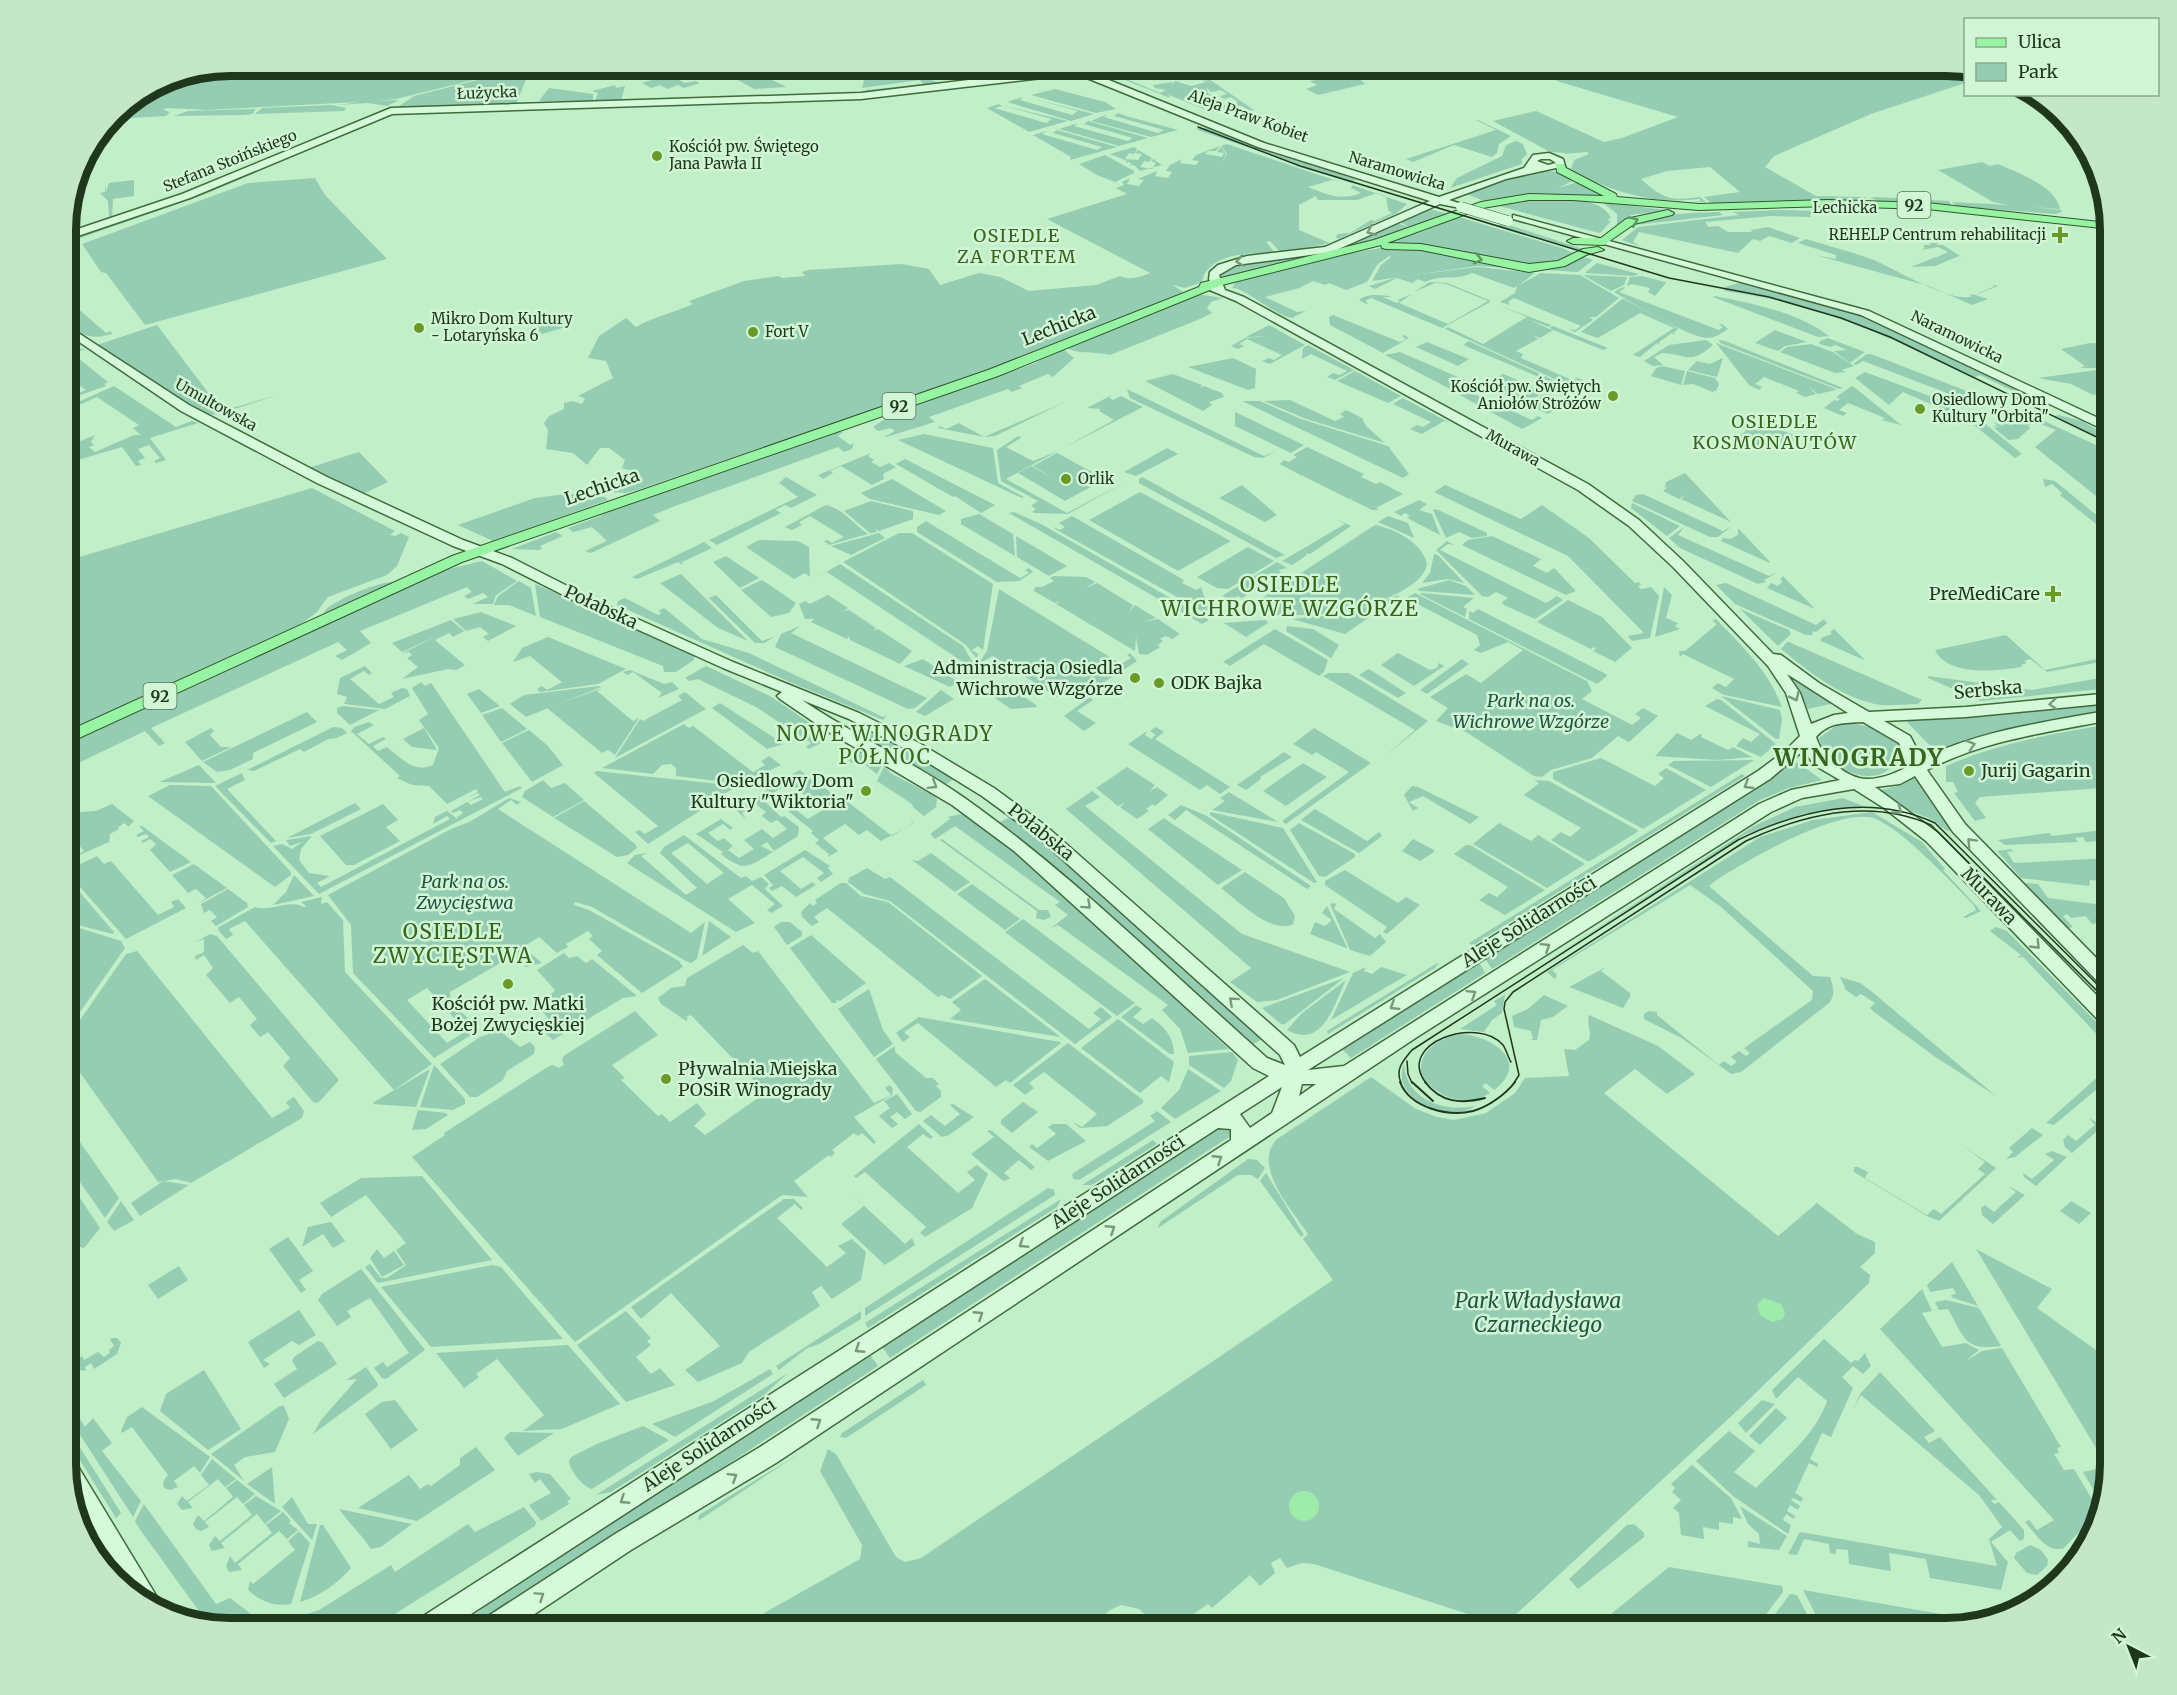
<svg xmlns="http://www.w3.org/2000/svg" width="2177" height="1695" font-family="Merriweather,serif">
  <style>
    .green { fill: #95cdb3; fill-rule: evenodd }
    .sand { fill: #9decaa }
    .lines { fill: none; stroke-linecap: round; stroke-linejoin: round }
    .secondary-casing { stroke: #3f6b3b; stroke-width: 3 }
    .primary-casing { stroke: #31572d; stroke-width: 2 }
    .secondary { fill: #d4fad9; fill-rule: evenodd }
    .primary { fill: #97f4a2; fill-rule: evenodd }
    .tram-far1 { stroke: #1f381d; stroke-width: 1.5 }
    .tram { stroke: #1f381d; stroke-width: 2 }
    .secondary-bridge-casing { stroke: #3f6b3b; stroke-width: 11; stroke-linecap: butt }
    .secondary-bridge { stroke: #d4fad9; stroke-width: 10 }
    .oneway { stroke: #5b9660 }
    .oneway2 { stroke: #7a997b }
    .poi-dot { fill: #6a9a26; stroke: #d1f6d6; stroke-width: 2 }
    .labels { text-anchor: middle; stroke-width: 5; stroke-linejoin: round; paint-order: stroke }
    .far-street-label { font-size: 15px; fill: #1f381d; stroke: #d1f6d6 }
    .far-poi-label { font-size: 15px; fill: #1f381d; stroke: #d1f6d6; text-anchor: start }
    .shield { fill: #d1f6d6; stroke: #547154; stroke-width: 1.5 }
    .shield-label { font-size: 16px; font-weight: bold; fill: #1f381d }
    .far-quarter-label { font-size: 18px; letter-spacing: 1.5px; fill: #36661b; stroke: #d1f6d6 }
    .street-label { font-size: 18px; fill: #1f381d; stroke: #d1f6d6 }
    .poi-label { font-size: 18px; fill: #1f381d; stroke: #d1f6d6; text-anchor: end }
    .park-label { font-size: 18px; font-style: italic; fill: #235545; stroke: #d1f6d6 }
    .neighbourhood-label { font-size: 20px; letter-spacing: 1.5px; fill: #36661b; stroke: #d1f6d6 }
    .quarter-label { font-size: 21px; letter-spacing: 1.5px; fill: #36661b; stroke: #d1f6d6 }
    .near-park-label { font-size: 21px; font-style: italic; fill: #235545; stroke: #d1f6d6 }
    .district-label { font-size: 24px; font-weight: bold; letter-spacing: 1.5px; fill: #36661b; stroke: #d1f6d6 }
    .rim { fill: none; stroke: #1f381d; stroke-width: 8 }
  </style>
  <rect width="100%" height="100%" fill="#c1efc7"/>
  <g class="green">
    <path d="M231,66H530L396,99L377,101L399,100L387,106L368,103L338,105L359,102L207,110L167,108L163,110L170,112L166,116L113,119C125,103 149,86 168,78C183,73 195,76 209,73L208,70Z"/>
    <polygon points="533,66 538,66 536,68 542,73 527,77 516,104 396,108 414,96"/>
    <polygon points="852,66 869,66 870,70 877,71 864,73 873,78 870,80 906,77 899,71 880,75 874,73 886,72 873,67 896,66 904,70 902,72 914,74 910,76 911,80 930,79 940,84 863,93 866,90 923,84 920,80 862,88 864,81 857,72 851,70 860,67"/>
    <polygon points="981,66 1012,66 1010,68 1029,73 975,79 972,75"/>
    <polygon points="1184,66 1202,73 1200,73 1254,110 1249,111 1242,106 1236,107 1231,104 1238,102 1231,97 1224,99 1220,96 1227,94 1221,90 1211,92 1206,87 1208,93 1227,107 1212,112 1169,95 1170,98 1110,74 1131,69 1117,75 1160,93 1166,90 1155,88 1153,85 1173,82 1172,86 1175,81 1191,86 1206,82 1193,74 1214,85"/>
    <path d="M1573,66H1947L1965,69V83L1871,114L1774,156L1765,167L1816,196L1866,197L1863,201H1880L1870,198L1876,197L1949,201L1951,205L1957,206L1952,202L2008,205L1993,202L1938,170L1982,162L1990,166L1998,164C2018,173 2056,186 2060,209L2031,207L2061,210L2062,212L2056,214L1964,207L1711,203L1704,197L1740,192L1710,167L1667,171L1641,179C1663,199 1670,201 1700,197L1706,202L1690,201H1700V199C1654,205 1610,192 1571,169L1574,160L1589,154L1587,152L1564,154L1566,153L1550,152L1493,121L1536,111L1604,142L1622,138L1678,117L1560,82L1542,74Z"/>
    <polygon points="736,73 746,77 757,73 787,87 754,89 729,75"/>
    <polygon points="1354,74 1365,84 1318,95 1306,89 1317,85 1310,81"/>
    <polygon points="669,75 685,83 695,81 700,83 684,88 678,85 667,89 660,85 651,88 642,83"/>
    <polygon points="615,85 616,88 625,86 621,101 595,101 598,93 592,91"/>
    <polygon points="549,88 593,94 593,101 539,101"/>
    <polygon points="1055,89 1105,102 1116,109 1096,113 1031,95"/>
    <polygon points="1023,97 1020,100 1072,115 1078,111 1030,98 1094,114 1071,121 1007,102"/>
    <polygon points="999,104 1002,106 994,108 1046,123 1052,119 1004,106 1068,121 1029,132 987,108"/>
    <polygon points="331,105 346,108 344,111 255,114 262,108"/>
    <polygon points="256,109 252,114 244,115 174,116 188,111"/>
    <polygon points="1118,113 1126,116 1178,130 1151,137 1091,121 1108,114 1104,117 1158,133 1164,130 1114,116"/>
    <polygon points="375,118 380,120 203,195 66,243 66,240 188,197"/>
    <polygon points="1476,120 1478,120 1511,136 1499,144 1497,153 1492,157 1454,145 1413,162 1406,159 1496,130"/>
    <polygon points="1088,121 1148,138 1119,146 1059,129 1078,123 1074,126 1128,141 1133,138 1084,124"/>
    <polygon points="1209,127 1356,180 1351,183 1195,129"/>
    <polygon points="1057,130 1117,147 1070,160 1071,157 1033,135 1047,131 1042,134 1097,150 1102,147 1053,133"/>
    <polygon points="1516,141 1523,144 1527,154 1522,159 1522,164 1450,188 1457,178 1502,156 1506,145"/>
    <path d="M1227,144L1340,182L1332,180L1308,187C1329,195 1339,201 1361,193L1351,188L1352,185L1407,204L1397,213L1338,239L1336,237L1338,234L1350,233L1371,220L1375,221L1392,213L1388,210L1386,196L1377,193L1357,200H1318L1316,196L1299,205V230L1330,243L1281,253L1270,241L1266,242L1275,253C1249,252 1207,254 1202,282L1185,288L1173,285L1183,292L1040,352L950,384L640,489L626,493L599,491L632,479L639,473L622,468L625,460L609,448H600L587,465L573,453L546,449L548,430L544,423L549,416L564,409V403L573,401L582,404L585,398L578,396L613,378L606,361L588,358L599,336L626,318L636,327C655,316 674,313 693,304L689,301L744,281L779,276L782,278L805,276L802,272L808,270L901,264L929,269L940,285L979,273L1000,277L1029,291L1096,285L1120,276C1129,281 1141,277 1150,273L1047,219L1127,194L1116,188L1124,185L1122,182L1130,178L1127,184L1139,186L1144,180L1138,179L1157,171L1155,176L1168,178L1172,172L1166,171L1170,165L1182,159L1180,163L1196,165L1199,161L1192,160L1196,155L1220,146L1216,151H1208L1205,154L1222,157L1224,153L1217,152L1221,147L1226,154L1222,163L1227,154L1221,146Z"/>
    <polygon points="1134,147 1137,149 1134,154 1129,153 1125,159 1138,160 1142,154 1135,153 1138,150 1152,158 1149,162 1144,161 1140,167 1152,169 1156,163 1151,161 1153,159 1162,165 1140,171 1134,165 1129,166 1132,164 1129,162 1125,163 1127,161 1110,154"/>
    <polygon points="1105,155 1134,171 1134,173 1115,182 1097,175 1079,164"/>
    <polygon points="1537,170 1558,172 1575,180 1558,188 1578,182 1610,197 1517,196 1486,202 1467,194"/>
    <polygon points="315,178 325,195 387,259 145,325 106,273 101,272 82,244 248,183"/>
    <polygon points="134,180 134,196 113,199 112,218 109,217 108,201 100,193 105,192 106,184 106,192 109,183"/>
    <path d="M1531,200C1553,200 1600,194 1611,218L1607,220L1611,221L1600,233L1595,232L1496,205Z"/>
    <polygon points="1602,202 1665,210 1665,211 1631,215 1617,225 1617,214"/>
    <polygon points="1425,208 1449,214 1403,232 1219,281 1218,273 1245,261 1294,258 1324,253 1395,222 1411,228 1398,221"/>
    <polygon points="1781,210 1876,213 1810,214 1811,217 1771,216 1705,222 1709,227 1718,226 1728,232 1752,232 1751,230 1768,227 1800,238 1792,243 1769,236 1760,241 1753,239 1738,253 1639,232 1633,242 1641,247 1622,240 1638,227 1739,215 1733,212"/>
    <path d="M1719,212L1723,215L1635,225L1616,237C1641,211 1684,214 1719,212Z"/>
    <polygon points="1459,217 1562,248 1575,254 1568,259 1541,266 1383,243 1422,232"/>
    <polygon points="1503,223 1583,249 1578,251 1496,226"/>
    <path d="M1806,239C1829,246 1852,252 1874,260C1889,266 1954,305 1972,296L1968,294L1974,295L1995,286L1992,284L1998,286L1975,295L1988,299L1972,305L1929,286L1815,255L1836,259V255L1798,243Z"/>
    <polygon points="1929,243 1939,243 1936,245 1943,245 1963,258 1959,256 1935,266 1911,267 1936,257 1944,261 1937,257 1948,252 1938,247 1921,250 1925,248 1923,245 1932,245"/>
    <path d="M1387,247L1418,249L1544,270L1571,264L1582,256L1593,260L1578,272L1477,266L1372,281L1381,265L1391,257L1389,256L1377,265L1367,282L1346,290L1329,283L1325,285L1313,281L1299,288L1265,297L1297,312L1306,311L1292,318C1274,315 1244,287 1232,288L1236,282L1351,253Z"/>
    <polygon points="1597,263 1639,274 1634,276 1585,273"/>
    <path d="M1477,267L1535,273L1519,285L1541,273L1580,275L1619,298L1596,317H1590L1593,320L1575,332L1569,329L1575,330L1581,326L1514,298L1508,302L1510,305L1500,302L1515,293L1517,286L1514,288L1472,273C1457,281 1441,274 1425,282L1418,279L1412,283L1397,278L1375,289L1369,286L1398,277Z"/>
    <polygon points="1583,275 1627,277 1624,285 1611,291"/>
    <polygon points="1642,276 1665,282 1666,283 1655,296 1648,292 1650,288 1632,284 1627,286 1630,277"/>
    <path d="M1430,282L1447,283L1489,300L1490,302L1442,328L1371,298L1365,301L1368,303L1366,304L1359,300C1368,293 1382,295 1393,297H1383L1397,303L1400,301L1397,300L1412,294L1399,303L1448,324L1488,301L1446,284L1435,283L1414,292Z"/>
    <path d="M1739,283L1789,293L1856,312L2037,397L2031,400L1980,375L1973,378L1892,339L1895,337L1890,339C1837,315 1782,298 1724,291L1725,287Z"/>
    <path d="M1623,287L1625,288L1619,292L1719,330L1723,327L1719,325L1722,324L1728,329C1722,333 1715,338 1707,338C1688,337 1632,303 1614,292Z"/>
    <path d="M1197,294L1223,298L1211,302L1207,308L1212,313L1200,319L1110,355C1095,351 1080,355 1067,348Z"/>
    <path d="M1715,296C1753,304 1798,312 1829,336L1818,337L1713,297Z"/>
    <path d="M66,298L106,333L111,331L112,334C91,340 83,336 66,323Z"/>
    <polygon points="1622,299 1624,299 1682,331 1678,329 1674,332 1675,335 1672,333 1659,342 1660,345 1657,343 1640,357 1633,355 1674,328 1640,313 1598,338 1581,332"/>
    <polygon points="1496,304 1551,325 1549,327 1527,319 1552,330 1550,327 1553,326 1608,348 1603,350 1553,330 1540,338 1533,335 1538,339 1516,351 1523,354 1521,358 1572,380 1578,378 1593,384 1585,382 1578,385 1589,386 1581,391 1445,329 1448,327 1483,344 1527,317"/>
    <polygon points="1333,315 1400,342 1406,339 1402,336 1404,335 1409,338 1383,353 1330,325 1329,317"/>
    <polygon points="557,317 564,318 572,325 542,334 532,325"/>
    <polygon points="157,325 222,411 278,395 219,414 207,415 97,345"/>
    <polygon points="1269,325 1305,345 1270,364 1262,361 1269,358 1274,360 1282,355 1247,339 1239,344 1244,346 1238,349 1231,346 1245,338 1270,336 1246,337"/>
    <polygon points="1775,330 1807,342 1785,346 1778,351 1755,343"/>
    <polygon points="1828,338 1862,351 1865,352 1850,363 1834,351 1847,350 1835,345 1831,347 1819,344 1820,341"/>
    <path d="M1706,340L1713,345C1689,366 1687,354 1662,353L1654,357L1663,365L1653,366L1644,361L1669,345Z"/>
    <polygon points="1719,340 1725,341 1843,388 1839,389 1720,343"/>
    <polygon points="1469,341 1475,344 1575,390 1572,391 1463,345"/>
    <polygon points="1427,342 1469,359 1458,366 1416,347"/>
    <polygon points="1716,343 1836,389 1836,390 1818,394 1809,387 1816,394 1805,397 1796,393 1799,391 1764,377 1755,384 1762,387 1759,390 1749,385"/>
    <polygon points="2090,343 2111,344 2111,362 2098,364 2099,368 2080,368 2085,366 2061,349"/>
    <polygon points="1811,344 1833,352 1854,366 1841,370 1846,372 1835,373 1780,352 1787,347"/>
    <polygon points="1308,345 1354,370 1335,380 1327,377 1333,373 1339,375 1347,371 1311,354 1302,359 1303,348"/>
    <polygon points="76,348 85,349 73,354 108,382 104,384 106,386 72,398 69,397 86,390 66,376 66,359 72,357 66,351"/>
    <polygon points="1063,349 1074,358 1053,377 1048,374 1019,386 1022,388 1012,392 1008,389 929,417 935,422 886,437 884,437 895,431 890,428 878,431 873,427 900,409 1033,364"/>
    <polygon points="1400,352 1467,381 1475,377 1452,390 1385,355"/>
    <polygon points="1867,354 1871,354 1977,395 1972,399 1963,396 1960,398 1863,361 1856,365 1853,364"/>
    <polygon points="1233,358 1256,369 1255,388 1248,390 1188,367"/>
    <polygon points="1723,358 1717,377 1688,370 1697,361 1710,364"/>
    <polygon points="1662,366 1685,371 1681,385 1651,376 1656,368"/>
    <polygon points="2111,368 2111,391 2093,395 2071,384 2038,378"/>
    <polygon points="1355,371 1401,396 1388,403 1337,381"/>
    <polygon points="1687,371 1715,378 1719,384 1716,391 1713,391 1715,393 1693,384 1683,385"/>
    <polygon points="1865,372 1951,404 1948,407 1963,415 1946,418 1937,415 1942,409 1903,392 1889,405 1855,378"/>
    <polygon points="1173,374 1202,385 1200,388 1204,386 1222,393 1224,397 1209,402 1212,405 1203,411 1145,381"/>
    <polygon points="1503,374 1525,383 1525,384 1505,395 1483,386"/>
    <polygon points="1526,385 1544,392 1526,404 1508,397"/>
    <polygon points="114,386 176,427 192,421 198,423 150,438 166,460 156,463 154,461 160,458 149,445 138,449 145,458 138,461 141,465 136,466 122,447 78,460 66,451 66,431 81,441 95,435 91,442 94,445 89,447 95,452 134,435 141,435 133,428 139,425 97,397 79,405 76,403"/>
    <polygon points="1852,386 1854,387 1901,425 1882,420 1885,418 1848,403 1839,410 1847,413 1843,416 1824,408 1834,400 1837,401 1840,399 1836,397"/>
    <polygon points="1127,389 1264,456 1276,451 1263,458 1254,457 1130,398"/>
    <polygon points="1458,390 1465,390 1532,420 1538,416 1542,418 1522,429 1456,393"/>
    <polygon points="1546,393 1567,402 1548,414 1528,405"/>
    <polygon points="1112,395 1109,398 1113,400 1121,396 1143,407 1061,449 1114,420 1099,411 1101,409 1087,408"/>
    <polygon points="1403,398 1450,423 1444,421 1422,434 1410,429 1417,425 1423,427 1431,422 1393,404"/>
    <polygon points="1290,400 1335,421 1344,417 1340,414 1346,410 1362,418 1366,426 1385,443 1306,419 1264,401"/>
    <polygon points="1242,401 1260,401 1301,419 1388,446 1409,474 1403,478"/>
    <polygon points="1065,402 995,436 984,437 938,428 940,426 946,429 959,423 984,437"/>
    <polygon points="1235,412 1304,445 1291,453 1235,426"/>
    <polygon points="2059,415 2082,421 2111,438 2105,441 2054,416"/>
    <polygon points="2021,417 2040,419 2028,426 2030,428 2018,439 2009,440 1994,428 2002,426 1992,427 1997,425 1993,422 2004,426 1998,420"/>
    <polygon points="1761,418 1764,419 1761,422 1799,437 1795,442 1760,448 1736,439"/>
    <polygon points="2044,421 2111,452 2111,508 2035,447 2056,430 2041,424"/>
    <polygon points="1984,423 2022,454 2015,458 1974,425"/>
    <polygon points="843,432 838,436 850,445 854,443 852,449 844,452 838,447 675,506 653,515 660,521 591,553 585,551 607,541 592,527 573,532 568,528 600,516 615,506 829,433"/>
    <polygon points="924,434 993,448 998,483 1024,497 1022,498 898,440"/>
    <polygon points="1018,436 1021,438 1006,447 1033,461 1058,451 1006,479 1067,513 1129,480 1068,514 1035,513 1032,512 1036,509 1031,506 1038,501 1001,481 997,450"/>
    <polygon points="1307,447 1364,474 1361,477 1376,484 1380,482 1403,494 1376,508 1379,510 1372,510 1350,499 1353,497 1349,499 1303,476 1306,474 1302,476 1280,464 1284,460 1289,462 1297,457 1293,455"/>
    <polygon points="1167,448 1178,454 1136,476 1124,472"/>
    <polygon points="359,452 388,482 365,493 308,468"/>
    <polygon points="871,453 868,456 874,460 871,462 880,467 889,463 896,467 883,474 884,479 872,485 841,466 830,471 833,473 823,479 818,475"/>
    <polygon points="1057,453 1105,479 1065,501 1018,473 1031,466 1055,479 1033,466"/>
    <polygon points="905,459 995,505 981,513 955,496 953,497 896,464"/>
    <polygon points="1685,473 1731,522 1681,499 1686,494 1679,499 1663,491 1668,487 1665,488 1666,482"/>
    <polygon points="786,477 817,495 791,508 785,505 776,510 781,513 717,545 709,540 798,497 779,483"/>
    <polygon points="1142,477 1285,555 1276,558 1139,483 1139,479"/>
    <polygon points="892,479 946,511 939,515 870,499 861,493"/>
    <polygon points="2043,479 2055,481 2111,527 2111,536 2060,495 2062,493 2052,484 2045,487"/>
    <polygon points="1242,485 1277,515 1265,522 1219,498"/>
    <polygon points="1445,485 1521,519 1542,505 1589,538 1635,583 1639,582 1641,585 1638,586 1641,589 1651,587 1659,596 1650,638 1632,641 1628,636 1644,633 1568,556 1434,492"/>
    <polygon points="312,488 395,531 390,535 395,536 401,533 409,537 397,566 387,575 328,597 317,612 297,627 66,731 66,561"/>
    <polygon points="1140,492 1231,541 1178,571 1089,520"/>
    <polygon points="566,494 605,497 608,500 493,541 458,525 535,498"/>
    <polygon points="1643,494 1723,531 1732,526 1718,537 1710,537 1632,501 1636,495"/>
    <polygon points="1419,500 1427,504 1419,510 1432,514 1440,535 1407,518 1410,516 1405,513 1401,516 1394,512"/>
    <polygon points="871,501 913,511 913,519 879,531 875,529 877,532 870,533 844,511"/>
    <polygon points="1632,503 1680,526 1667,536 1631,508"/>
    <path d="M826,505C844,509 853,524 868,534L829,545L824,541L827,540L832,543L844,537L810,516L799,522L802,525L792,530L785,527Z"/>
    <polygon points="1436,509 1487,533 1487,536 1472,538 1459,532 1446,538 1433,510"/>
    <polygon points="1014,512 1041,524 1209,620 1202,624 1009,513"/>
    <polygon points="979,514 1013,534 1015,556 961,524 961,519"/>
    <polygon points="1072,516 1184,580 1182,583 1196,590 1201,587 1211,616 1055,529 1054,527 1060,530 1065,527 1059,523"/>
    <polygon points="1388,516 1408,523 1414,538 1378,522"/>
    <polygon points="1336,519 1351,526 1310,554 1305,553 1307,555 1292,565 1282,561 1345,524"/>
    <polygon points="926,521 1020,578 1029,573 1025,570 1029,568 1033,572 1019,581 997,582 917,532 917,527"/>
    <path d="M1375,525C1395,529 1423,543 1427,564C1424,589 1364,609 1341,612C1317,616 1290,615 1266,615L1261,599Z"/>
    <polygon points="1684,527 1678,535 1769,576 1778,572 1764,580 1766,582 1758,584 1680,548 1669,538"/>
    <polygon points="1738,528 1770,562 1770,563 1721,541 1723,538 1730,539 1738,535"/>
    <polygon points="556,532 563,536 540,546 542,549 539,550 512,549"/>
    <polygon points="879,533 885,538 851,555 831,546"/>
    <polygon points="899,533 912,533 993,584 983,650 978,646 972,650 978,654 977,659 966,645 843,562"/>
    <polygon points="1016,536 1067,566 1049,576 1017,557"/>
    <polygon points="1492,536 1541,559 1533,566 1547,573 1554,568 1576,591 1566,595 1462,545 1468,540"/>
    <polygon points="759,540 798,541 809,547 810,577 805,573 794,579 746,547"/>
    <polygon points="1447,541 1454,545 1448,544 1440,550 1546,603 1557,596 1563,600 1535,619 1504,605 1502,602 1508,598 1496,592 1488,597 1482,596 1436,550"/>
    <polygon points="704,542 712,548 682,562 683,565 678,562 637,579 632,577"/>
    <polygon points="1248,547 1274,561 1228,589 1217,588 1197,577"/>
    <polygon points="1434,554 1438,555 1464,583 1448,579 1422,583 1430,573"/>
    <polygon points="726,556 759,578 740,588 713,562"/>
    <polygon points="482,561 517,581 496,595 493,604 473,604 488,597 483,593 468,599 464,596 472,592 467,587 360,631 371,643 342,660 335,656 347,650 338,642 151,728 165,743 159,746 145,731 66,769 66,745 441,571"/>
    <polygon points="1277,562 1287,568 1278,570 1281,572 1273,577 1269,575 1265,578 1268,581 1242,598 1238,596 1233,599 1237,601 1235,602 1222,596"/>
    <polygon points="840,564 963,646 975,666 972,668 827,572 816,578"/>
    <polygon points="681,574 748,641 718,628 660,583"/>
    <polygon points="1054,576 1086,577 1095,582 1086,588 1097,583 1133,605 1129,613 1135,605 1156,618 1144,622 1158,619 1180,634 1172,639 1166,636 1160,639 1163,641 1158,645 1160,647 1147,655 1139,654 1136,637 1135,651 1056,604 1060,601 1055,603 1034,591 1035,587 1042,587 1054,581 1050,578"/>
    <polygon points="1783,576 1815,609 1767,588 1771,583 1778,586 1783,581 1780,580"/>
    <polygon points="762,580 796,603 789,613 771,617 741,590"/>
    <polygon points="1449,580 1466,586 1475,595 1420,591 1417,589"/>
    <polygon points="519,581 531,588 536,616 509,605 494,605 498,596"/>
    <path d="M394,582L331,611L323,613C330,601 380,581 394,582Z"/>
    <polygon points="1726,583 1816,625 1824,619 1827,623 1816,632 1813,631 1812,635 1806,635 1735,604 1716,585"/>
    <polygon points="535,584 694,654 694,660 676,672 664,672 663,666 540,617"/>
    <polygon points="1664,587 1672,595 1666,618 1678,623 1675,626 1680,629 1655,637"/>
    <polygon points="999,589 1121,664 1131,658 1127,655 1130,653 1137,661 1079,698 1069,682 1067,683 1074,699 1064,693 1057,697 993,656 982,662 985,666 980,661 987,651"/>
    <polygon points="1415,593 1587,681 1592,691 1582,699 1632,725 1641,718 1635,714 1643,708 1658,716 1629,742 1618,736 1592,758 1551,770 1542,777 1534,776 1466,732 1436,721 1448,708 1430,697 1466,674 1481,683 1523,650 1508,642 1481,653 1474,650 1480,645 1477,635 1406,598"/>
    <polygon points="1420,594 1422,593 1474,598 1463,607 1467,609 1465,617"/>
    <polygon points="716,595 762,641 776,636 764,643 755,643 709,598"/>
    <polygon points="828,595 848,608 843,611 849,610 876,628 873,631 878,629 912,651 900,664 850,640 849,636 847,639 811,622 814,619 805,619 799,604 805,601 810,604"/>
    <polygon points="1396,596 1400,596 1345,634 1292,619 1348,613"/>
    <polygon points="625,598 658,615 662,613 658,611 664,608 702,639 749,653 883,717 887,715 883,720 792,683 617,605 618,601"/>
    <polygon points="1568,600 1602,617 1632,648 1615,662 1593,651 1596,649 1594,647 1591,649 1537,622"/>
    <polygon points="1478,609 1606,674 1607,676 1597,684 1469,619 1469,611 1473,613"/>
    <polygon points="1740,609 1789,630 1791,634 1778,646"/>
    <polygon points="481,612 516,626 488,641 483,637 489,634 480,627 466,631 453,619"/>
    <path d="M1716,619C1741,645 1769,671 1782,707L1724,695L1712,688L1718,683L1726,687L1734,679L1683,654L1680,657L1679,651H1685L1717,624L1712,621Z"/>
    <polygon points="451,620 464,631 453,637 449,633 435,640 465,665 456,670 448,669 402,679 418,667 407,658 412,655 409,652 401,654 439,635 402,652 392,643"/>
    <polygon points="1266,620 1268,623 1246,637 1224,623"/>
    <polygon points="800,626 791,633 927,698 915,708 908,709 775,647 781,634"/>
    <polygon points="1287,626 1313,629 1339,645 1331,658 1286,631"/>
    <polygon points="1275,629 1328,660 1324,672 1319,676 1264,644 1230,666 1223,662"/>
    <polygon points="1834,629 1864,659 1864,660 1821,641 1821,638 1832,634 1830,632"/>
    <path d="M2006,635L2045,670L2111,656V660L2047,672L2030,659L2024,661L2027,663L2021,665L2022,667C1997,671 1948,677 1935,650Z"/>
    <polygon points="548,637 626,669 598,684 540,692 537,689 542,686 547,690 562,682 530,656 513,662 522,648"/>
    <path d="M1787,642H1789L1922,700L1918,704C1906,704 1893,706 1881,705C1843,699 1810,673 1781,649Z"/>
    <polygon points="1398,653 1430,670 1437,668 1439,663 1444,666 1414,686 1381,665"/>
    <polygon points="923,659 958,682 950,687 904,666"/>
    <polygon points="1462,659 1469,664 1427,694 1420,690"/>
    <polygon points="365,666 372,673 369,675 364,671 350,679 379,704 394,697 391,693 402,688 407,689 410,696 385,709 344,704 347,697 337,694 340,678"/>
    <polygon points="706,666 770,696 826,734 827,740 809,749 806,747 811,743 756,707 698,679 689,681 685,678"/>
    <polygon points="1369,669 1406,693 1398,698 1359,675"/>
    <polygon points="630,670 664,684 672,682 679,689 658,698 662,693 633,672 627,675 623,672"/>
    <polygon points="1787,672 1835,703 1808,709"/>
    <polygon points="1328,673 1349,673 1428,721 1385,756 1415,730 1323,676"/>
    <polygon points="1928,676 2032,690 2111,676 2111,688 1980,701 1928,678"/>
    <path d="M421,682L425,686L431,683L505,792L520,786L522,788L319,894L273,846L282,844L292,849L302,842L290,846L286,840L312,836L301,849L299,860L309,873L330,876L317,883L321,887L450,819L447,816L433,824L435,817L447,811L459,820L457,817L463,813L460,810L453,813L451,811L467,802L471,805L483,799L481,797L469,801L480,795L478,793L466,798L478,792L476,789L447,804L429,786L412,785L397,778L400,776L351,731L354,727L369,722L374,725L357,734L369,744L383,737L386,739L373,746L378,751L387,747C401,758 414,774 433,765L439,748L419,720L428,714L412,688Z"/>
    <polygon points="1002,682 1036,705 1037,707 1011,709 986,692"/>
    <polygon points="599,686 601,687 526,717 510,704 524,695"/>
    <polygon points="602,688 597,691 633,721 639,718 615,755 608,750 602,753 547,708"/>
    <polygon points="479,689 500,706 481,713 467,694"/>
    <polygon points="941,690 954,699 925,716 916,712"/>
    <polygon points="685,692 706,709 615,758 640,719 643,721 682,700 678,696"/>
    <polygon points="1721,696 1780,710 1782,719 1779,739 1776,739"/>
    <polygon points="1090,697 1093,700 1077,711 1096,723 1084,731 1064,716"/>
    <polygon points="1717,699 1721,700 1776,744 1761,757 1736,746 1743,738 1751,742 1760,734 1705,706"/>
    <polygon points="2111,702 2111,711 2011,729 1937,753 1906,721"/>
    <polygon points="720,703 784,744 767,749 712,708"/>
    <polygon points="343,706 379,710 350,725 337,713 337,708"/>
    <polygon points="502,708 527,729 501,742 482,715"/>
    <polygon points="307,712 317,722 253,753 253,759 230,770 217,772 203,762"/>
    <polygon points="855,723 861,724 905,745 890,755 846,729"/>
    <path d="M1840,723C1861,722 1913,734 1902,761C1894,764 1888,772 1878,775C1852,781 1824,761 1819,738Z"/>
    <polygon points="684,724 689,728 693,726 753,772 765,765 761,761 769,756 781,765 742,784 676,776 676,768 671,764 662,765 653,774 602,768"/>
    <path d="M2111,724V785L2101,788L1980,797L1975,803L1986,818L1975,821L1954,793L1958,792L1953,782H1946V766C1999,743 2055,733 2111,724Z"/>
    <polygon points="333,727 342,728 347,733 337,738 328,739 304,752 300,749 254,771 247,770"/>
    <polygon points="1156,727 1164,732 1155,739 1230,787 1220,794 1207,785 1200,790 1128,744 1147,731 1145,735 1151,739 1156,735 1150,731"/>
    <polygon points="211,728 214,731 210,735 221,747 231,747 202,761 185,742"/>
    <polygon points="424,728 436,748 436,750 412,747 403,739"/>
    <polygon points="1314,728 1371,763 1286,824 1282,821 1349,772 1316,752 1312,755 1293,744"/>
    <polygon points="529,730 548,746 563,765 532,782 502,743"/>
    <polygon points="1677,733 1691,740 1702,733 1701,737 1728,750 1733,747 1752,757 1718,760 1655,756"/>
    <polygon points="909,747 957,777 942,787 895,757"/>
    <polygon points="842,748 853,749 882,765 877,774 856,758 852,763 837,751"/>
    <polygon points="1284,752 1292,757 1260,777 1261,779 1246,790 1237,785"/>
    <polygon points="1601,758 1655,786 1664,778 1658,774 1666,768 1706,790 1643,829 1553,779 1553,772"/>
    <polygon points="1754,760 1711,787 1668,765 1674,761"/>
    <polygon points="1794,760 1822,780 1789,788 1760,800 1492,969 1484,957"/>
    <polygon points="1303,763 1327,777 1286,806 1263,791"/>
    <polygon points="199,765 216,783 159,782"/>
    <polygon points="884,767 892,774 933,795 937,799 936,807 924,816 913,807 912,804 877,781"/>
    <polygon points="1127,767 1155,785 1149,792 1157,787 1168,795 1155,806 1153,804 1146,809 1149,811 1137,819 1120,807 1126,802 1118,806 1096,788"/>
    <path d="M800,770L822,789L825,788L837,798L840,796L892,836L913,823L910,818L914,823L881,841L867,830L859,835L845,824L823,838L838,851L828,857L829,854L815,843L819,840L811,833L813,831L788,811L791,809L787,805L783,807L765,793L766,789ZM789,783L823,809V810L808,819L773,793Z"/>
    <polygon points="597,771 605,772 738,786 701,807 701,810 648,844 635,832 639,830 645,834 658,826 594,773"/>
    <polygon points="242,773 245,780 227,789 276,841 271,843 215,786"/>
    <polygon points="1742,774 1745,776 1472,946 1469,943"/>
    <polygon points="1915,777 1952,830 1947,831 1933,820 1901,807 1877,791 1902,785"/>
    <polygon points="543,780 551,788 565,783 584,800 553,817 522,797 525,791"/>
    <polygon points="1534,780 1549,781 1639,831 1590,861 1587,861 1551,840 1561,832 1570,837 1581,828 1524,795 1539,783"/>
    <polygon points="170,785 211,786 291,872 291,875 275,887 148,796"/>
    <polygon points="1412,786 1418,787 1479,817 1470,824 1423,796 1409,802 1418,808 1413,811 1404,795"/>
    <polygon points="1092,791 1100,797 1085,806 1242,934 1350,972 1277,1000 1257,1002 1230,982 1251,968 1066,809"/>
    <polygon points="1229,792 1278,822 1212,810 1225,801 1220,798"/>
    <path d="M759,796L781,817L784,816L799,827L798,836L774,851L767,842L761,846L773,852C748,867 745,873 721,854L723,852L696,834L721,819L733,828L730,830L723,824L708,833L718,841L724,838L733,846L728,850L739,858L754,849L744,840L762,829L773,838L787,829L777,820L771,823L762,816L766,812L756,804L742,813L747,820L736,810Z"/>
    <path d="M509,798L521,802L517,805L511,800L498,809L691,933L705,922L697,959L691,963L684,960L592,907L575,902L574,905L589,910L679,961L683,967L642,993L597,955L602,951L589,939L593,936L588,931L566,944L568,947L557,953L539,937L523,947L542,963L526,967L516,958H509L450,992C449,1009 474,1016 476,1032L434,1058L353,973L351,925L328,895L451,829L471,821ZM427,988L466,1031L447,1043L407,1000Z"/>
    <polygon points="1843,798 1863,806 1803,814 1744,835 1539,966 1754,826 1795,807"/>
    <polygon points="584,801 636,845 637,848 628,855 617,857 554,818"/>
    <polygon points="355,803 361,809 311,834 287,838"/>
    <polygon points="112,804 134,821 128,827 125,823 118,827 119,829 110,834 109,842 66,861 84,851 66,830 66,813 96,811"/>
    <polygon points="383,804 398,820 386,827 400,841 354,865 346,865 320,836"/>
    <polygon points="1181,805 1207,816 1311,886 1307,889 1186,810 1175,820 1168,815"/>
    <polygon points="1315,809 1367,841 1379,832 1382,836 1359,853 1301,820"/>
    <polygon points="1210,812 1283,828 1317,882 1314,883 1210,815"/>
    <path d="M1872,812L1922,842L1945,869L1943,870L1981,911L1966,918L1963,917L1976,910L1973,904C1950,881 1904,831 1876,819C1842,805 1745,861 1715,881L1709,886L1813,976L1830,977C1833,986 1836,995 1829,1003L1741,1072L1731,1074L1683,1039L1644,1019V1014L1649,1011L1657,1012V1015L1719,1065L1724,1061L1731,1066L1737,1062L1731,1057L1739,1051L1746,1056L1750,1053L1744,1048L1812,1000L1813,991L1720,906L1690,885L1552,970L1557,975L1555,979L1547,972L1760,837L1813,820Z"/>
    <polygon points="961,814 967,815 1001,839 1186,1004 1198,1021 1229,1049 1188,1053 1180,1029 1162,1010 1168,1005 1058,925 1051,928 1068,915 1055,905 1060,902 955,826 935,839 930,834 950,819 948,817"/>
    <polygon points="1014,815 1265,1037 1249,1047 996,824"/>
    <polygon points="1164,818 1165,819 1242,870 1218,885 1148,829"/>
    <polygon points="1299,823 1355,854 1355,857 1325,877 1319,876 1290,830"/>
    <polygon points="1499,823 1531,841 1538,835 1585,864 1547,888 1473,844"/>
    <polygon points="139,826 142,826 191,862 170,872 150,850 156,844 150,839 143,843 141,841 149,837 146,834 138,837 136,835 144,831"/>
    <polygon points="2111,829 2111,840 2086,842 2083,837 2075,838 2078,842 2005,845 1998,840 2049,833 2052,836"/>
    <path d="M684,835L741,878L746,876L752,881L761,877L769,884L765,889L783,906L771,913L767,910L775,904L752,885L728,899L755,923L736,932L627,863L635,855L647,853L641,856L686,895L697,888L660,853L664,847ZM688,843L724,873L707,884L671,853Z"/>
    <polygon points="942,839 1039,910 1048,910 1051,917 1044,920 1036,918 1037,911 940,840"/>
    <polygon points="1413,839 1434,850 1434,852 1420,861 1402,851"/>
    <polygon points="1466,845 1470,845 1545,890 1505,915 1479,900 1489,893 1497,897 1508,887 1454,854"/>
    <polygon points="2011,849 2013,851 2007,852 2014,863 2111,858 2111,888 2102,887 2099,881 2090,880 2089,886 2021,878 1997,851"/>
    <polygon points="805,850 830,866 828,868 833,874 821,882 817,878 824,873 803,857 780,871 801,889 812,882 816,885 796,897 782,886 772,891 769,888 773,885 764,875"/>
    <polygon points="931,853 970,882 955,892 912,860 918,861"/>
    <polygon points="97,856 104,864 111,861 158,915 174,907 171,902 178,899 186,908 126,939 66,871"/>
    <polygon points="194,864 227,888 197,904 206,898 196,889 188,893 172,875"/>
    <polygon points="867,868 885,879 890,877 1089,1029 1101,1019 1093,1013 1101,1007 1112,1017 1075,1044 890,901 864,894 848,882 849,878"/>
    <polygon points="1345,870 1398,903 1406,897 1420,905 1387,934 1383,932 1387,927 1325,885 1325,881"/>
    <path d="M1245,872L1284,898L1295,916L1293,924C1273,935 1240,903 1221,888Z"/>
    <polygon points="294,875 314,896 273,905 286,892"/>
    <polygon points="66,876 114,932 113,934 70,923 79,909 66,891"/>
    <polygon points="841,883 846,883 861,896 888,902 982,976 950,999 942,995 938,997 827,908 814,917 819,922 812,926 802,917 801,912 810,903 813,906 817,903 815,900"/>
    <polygon points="2025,883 2038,884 2048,898 2111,906 2111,921 2092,924 2086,916 2071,918 2067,914 2063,916 2073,927 2068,928"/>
    <polygon points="972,884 1020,919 1005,930 957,894"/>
    <polygon points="228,889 247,903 248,907 216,926 211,921 217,917 210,910 204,913 201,904"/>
    <path d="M322,897L321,904L327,902L343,920L345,972L432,1064L394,1090L245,921L229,929L233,935L226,939L218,930L219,927L255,907C271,912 289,899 304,907L306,906L301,902Z"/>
    <polygon points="1334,903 1336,904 1334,909 1375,938 1380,934 1386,942 1370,956 1350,950 1330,904"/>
    <polygon points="1327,906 1347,947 1346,948 1310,934 1315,922 1325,926 1332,920 1322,913"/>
    <polygon points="1023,919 1135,1003 1117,1016 1005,932"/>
    <polygon points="709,921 731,937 702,956 703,952"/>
    <polygon points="781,922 790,922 802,932 802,936 787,945 774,927"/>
    <polygon points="76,927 121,941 125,948 66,1032 66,931"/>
    <polygon points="1996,927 2007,931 2111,1037 2111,1049 2023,957 2017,958 2021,955 1990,931"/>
    <polygon points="210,934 217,936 339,1080 318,1103 313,1102 283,1066 290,1058 268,1032 260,1037 250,1025 257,1019 239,997 230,1003 206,975 213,968 204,955 196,960 195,956 204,952 204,939 196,942"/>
    <polygon points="811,935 866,983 840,1001 836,1000 837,1003 832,1003 790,948"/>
    <polygon points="743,945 753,953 758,951 874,1103 891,1095 885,1088 890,1085 893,1089 892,1095 854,1117 876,1142 874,1144 862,1133 858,1136 854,1133 832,1150 835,1153 831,1157 829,1155 794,1181 808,1197 782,1195 575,1342 412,1157 445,1135 444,1133 546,1068 552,1065 559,1068 564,1065 562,1059 565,1055 635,1011 658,1035 612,1065 625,1078 621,1080 658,1116 662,1114 670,1122 697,1103 706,1114 694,1126 705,1135 758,1098 754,1093 761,1088 691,1015 686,1017 688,1019 686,1021 661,1004 658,998 671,988 685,986 687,978"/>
    <polygon points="137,951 272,1118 290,1108 286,1102 294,1097 304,1111 302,1118 191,1183 176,1179 158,1182 71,1060 66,1062 66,1040 126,954"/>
    <polygon points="564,953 569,958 577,956 586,963 592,959 637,996 623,998 553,1040 544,1032 554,1026 540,1008 555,990 537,970"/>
    <polygon points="1478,960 1485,973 1351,1058 1340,1047"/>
    <polygon points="1439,962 1435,968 1328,1034 1327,1031"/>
    <polygon points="1366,967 1364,971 1372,974 1381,967 1407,975 1331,1020 1353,973"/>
    <polygon points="1606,967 1601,971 1630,993 1630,997 1623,1008 1569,987"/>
    <polygon points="1840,977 1860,983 1871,991 1996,1096 1934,1056 1874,1012 1870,1008 1875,1003 1861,994 1856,997 1846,990"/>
    <polygon points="1344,978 1285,1024 1281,1024 1262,1008"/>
    <polygon points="985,979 1058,1035 1060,1037 950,1019 961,1010 952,1002"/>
    <path d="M1346,980C1334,1004 1323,1050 1287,1030L1302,1013Z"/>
    <polygon points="869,989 883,1030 893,1044 874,1057 838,1009"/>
    <polygon points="1505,995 1502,1013 1492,1020 1484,1032 1460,1029 1497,1005 1494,1001"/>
    <polygon points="1544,995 1568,1006 1553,1017 1541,1020 1537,1040 1529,1040 1533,1039 1531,1031 1514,1027 1512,1016 1528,1009"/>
    <path d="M1136,1005L1142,1009L1133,1017L1143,1024L1152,1018C1165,1027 1174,1038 1174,1054H1170L1121,1017Z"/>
    <path d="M1589,1015L1658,1046L1695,1074L1667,1094L1635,1069L1604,1093L1778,1236L1817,1203L1857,1234L1875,1242V1253L1860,1267L1870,1275L1869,1283L1739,1409L1500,1629H1478L1470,1626L1471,1615L1314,1564L1302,1563L1287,1568L1280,1558L1271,1563L1275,1573L1260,1586L1250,1575L1212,1608L1208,1604L1172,1629H1161L1139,1609L1121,1605L1110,1610L1088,1629H736L860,1559L862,1545L820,1471L828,1449L836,1454L896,1557L905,1562L921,1558L1333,1280L1303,1239L1308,1234C1293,1211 1251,1166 1277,1139L1371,1077L1416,1109L1437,1117L1454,1120L1486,1113L1515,1093L1525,1078L1569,1076L1564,1049L1575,1050L1589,1040C1592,1031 1586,1024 1589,1015Z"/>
    <polygon points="919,1017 1060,1042 1061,1043 1010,1083 1006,1080 996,1087 918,1023 904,1032 910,1037 903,1042 896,1033"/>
    <polygon points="1118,1019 1174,1062 1169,1082 1161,1076 1140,1093 1081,1048"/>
    <polygon points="499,1030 520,1047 530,1042 535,1047 534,1054 507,1071 503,1080 477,1097 470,1097 440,1064 480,1037"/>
    <path d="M1461,1034C1491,1036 1532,1061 1494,1090L1486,1083L1482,1086L1490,1093C1465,1109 1436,1097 1421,1075C1418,1050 1439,1038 1461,1034Z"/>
    <polygon points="1068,1043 1143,1100 1143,1103 1107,1126 1080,1128 1073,1122 1082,1127 1097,1114 1044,1072 1029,1083 1034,1088 1025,1095 1013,1085"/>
    <polygon points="895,1046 895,1052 926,1078 933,1078 939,1084 936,1086 941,1091 941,1097 920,1112 916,1111 876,1059"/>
    <polygon points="1232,1052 1238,1060 1231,1081 1224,1088 1189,1065 1189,1056"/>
    <path d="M1404,1064C1407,1101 1444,1112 1475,1106C1451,1124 1389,1100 1404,1064Z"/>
    <polygon points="434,1065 465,1099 465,1104 453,1110 420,1107"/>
    <polygon points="430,1069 416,1107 373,1104 374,1102"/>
    <polygon points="1188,1069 1221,1091 1175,1119 1161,1108 1179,1090"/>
    <polygon points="2102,1073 2104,1083 2054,1125 2046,1123"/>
    <polygon points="897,1094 912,1114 905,1119 897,1112 890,1117 898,1124 892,1128 879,1116 890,1108 884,1101"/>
    <polygon points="1023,1102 1038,1112 1012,1133 1001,1124 1001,1120"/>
    <polygon points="953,1104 974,1117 949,1135 942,1137 923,1121 931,1115 945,1126 960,1114 950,1105"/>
    <polygon points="418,1110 446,1113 448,1115 426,1129 412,1130"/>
    <polygon points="1157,1111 1171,1122 1079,1180 1073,1179 1072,1174 1155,1121 1150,1116"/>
    <polygon points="2089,1118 2103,1126 2072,1153 2065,1147 2063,1140 2068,1135 2076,1141 2095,1125"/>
    <polygon points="66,1122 119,1198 105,1218 66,1162"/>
    <polygon points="919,1124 933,1137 930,1139 923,1134 907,1147 958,1193 975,1180 967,1172 977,1165 988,1174 972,1208 925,1237 920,1233 926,1227 865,1172 856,1178 854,1176"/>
    <polygon points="1053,1124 1066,1124 1086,1141 1048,1161 1029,1147 1032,1144 1037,1148 1056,1134 1048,1127"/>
    <polygon points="1224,1124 1232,1129 1229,1137 890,1358 880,1344"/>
    <polygon points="2032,1128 2043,1135 2015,1157 2006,1159 2013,1152 2009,1148"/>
    <polygon points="990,1130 992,1131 1035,1167 1031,1170 1019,1160 1004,1173 1010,1178 1005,1181 1001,1179 971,1154 994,1137 987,1131"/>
    <polygon points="1153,1140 1157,1144 1092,1185 1082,1185"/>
    <polygon points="1960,1144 1996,1168 1939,1221 1929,1217 1854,1172 1854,1167 1858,1167 1868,1172 1865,1178 1927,1215 1934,1209 1941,1214 1985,1174 1978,1169 1985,1162"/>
    <polygon points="2052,1151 2067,1157 2036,1186 2024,1177 2023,1173 2032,1179 2054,1160 2045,1154"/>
    <polygon points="1248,1159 1257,1160 1265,1168 1258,1179 1251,1175 1238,1175 1158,1228 1160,1222"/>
    <polygon points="1266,1173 1304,1235 1301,1237 1260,1181"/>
    <polygon points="422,1176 492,1260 378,1283 365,1267 370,1264 381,1278 387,1278 406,1265 396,1250 406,1243 366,1195 331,1217 320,1203 361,1178"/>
    <polygon points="66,1177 100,1228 84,1248 77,1246 66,1229 66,1226 74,1221 66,1208"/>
    <polygon points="163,1181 189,1185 140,1216 131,1203"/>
    <polygon points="2008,1186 2025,1195 1993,1224 1982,1215 1981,1208 1985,1205 1994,1212 2016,1192"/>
    <polygon points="844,1187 905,1244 912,1238 915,1245 885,1265 841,1224 864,1206"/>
    <polygon points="1048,1188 1054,1190 1055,1195 865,1316 865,1308"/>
    <polygon points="784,1199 794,1199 803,1208 801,1210 795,1204 777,1218 827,1267 846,1253 838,1246 852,1239 866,1252 861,1280 832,1299 821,1286 812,1292 820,1306 749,1352 742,1363 698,1382 685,1370 720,1346 671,1293 641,1319 631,1307"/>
    <polygon points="1061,1199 1057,1207 868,1328 865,1323"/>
    <polygon points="121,1201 134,1220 114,1231 107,1222"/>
    <polygon points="2071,1201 2091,1213 2079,1224 2060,1211"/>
    <polygon points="331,1222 345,1241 333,1248 323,1234 302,1247 308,1227"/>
    <polygon points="288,1237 313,1271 299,1280 306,1290 301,1293 269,1249"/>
    <polygon points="377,1249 384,1258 394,1251 404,1265 382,1277 370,1258"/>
    <polygon points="1976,1249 2052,1289 2037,1308 2103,1355 2111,1348 2111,1463 2107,1457 2102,1458"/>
    <polygon points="1952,1262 1978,1306 1953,1298 1951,1295 1956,1294 1953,1288 1930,1292 1927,1285"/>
    <polygon points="492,1265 501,1267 563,1339 431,1347 381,1287"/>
    <polygon points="179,1266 188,1280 158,1299 148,1285"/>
    <polygon points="361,1269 425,1350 386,1379 382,1378 374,1368 383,1362 387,1367 409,1353 370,1298 347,1311 351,1317 337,1326 318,1300 322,1294"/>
    <path d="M1922,1289L1932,1311L1922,1313L1942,1347L1966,1343L1979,1350L1966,1361L1982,1351L2002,1348L2061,1447L2057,1448L2059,1453L2054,1454L2064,1470L2074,1469L2099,1511L2064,1548C2047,1554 2035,1533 2025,1522L2029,1520L2037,1530L2054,1520L1880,1329Z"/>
    <path d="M1946,1300L1979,1308L2001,1346C1963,1351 1965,1338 1948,1309L1939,1310L1935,1302Z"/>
    <polygon points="299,1310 316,1335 299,1345 292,1341 263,1360 270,1364 264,1368 248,1342"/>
    <polygon points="626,1311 651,1338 647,1341 651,1345 636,1357 651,1374 660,1368 675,1385 626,1402 577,1345"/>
    <polygon points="861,1311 861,1319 821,1343 806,1349 779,1370 776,1366"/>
    <polygon points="112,1338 117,1338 121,1343 117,1354 94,1369 91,1363 85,1367 86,1371 75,1369 71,1363 82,1356 84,1360 98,1352 104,1357 110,1353 109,1350 114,1346 110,1339"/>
    <path d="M1824,1339L1851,1363L1855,1360L1858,1361L1865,1353L1871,1366L1863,1374L1853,1366L1842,1377L1853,1388L1831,1437L1822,1433L1810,1459L1818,1464L1817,1467L1809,1463L1795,1493L1803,1498L1801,1502L1793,1498L1791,1500L1800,1506L1798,1510L1790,1505L1787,1511L1795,1516L1794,1519L1786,1514L1783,1520L1791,1525L1788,1534L1733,1496L1696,1461L1729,1431L1755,1451L1734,1472L1756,1488C1781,1462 1815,1436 1827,1401L1798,1377L1776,1399L1772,1390Z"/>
    <polygon points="318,1341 323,1343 337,1364 284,1398 274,1384 297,1369 292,1361 294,1357"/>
    <polygon points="568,1345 620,1404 562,1429 523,1431 544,1415 497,1359 476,1374 479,1377 464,1388 436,1353"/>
    <polygon points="868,1352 878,1366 475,1629 456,1629 554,1554"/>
    <polygon points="366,1367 378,1384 377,1387 313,1434 321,1420 357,1379 346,1380"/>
    <polygon points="770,1369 773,1374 675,1437 652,1424 714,1401"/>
    <polygon points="204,1370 241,1429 208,1450 160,1411 166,1394"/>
    <polygon points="1880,1372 1935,1431 1924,1437 1929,1443 1940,1437 1997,1500 1991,1500 1994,1504 1999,1502 2024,1530 2024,1539 2020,1541 2010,1530 1991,1542 2008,1562 2001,1590 1930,1578 1926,1559 1889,1553 1891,1571 1849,1564 1848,1550 1836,1549 1836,1554 1830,1553 1829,1544 1804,1539 1797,1555 1788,1554 1800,1532 1997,1566 1989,1539 2002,1527 1979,1495 1861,1395 1853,1410 1860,1394"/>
    <polygon points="788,1373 764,1395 611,1492 596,1495"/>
    <polygon points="923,1380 926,1385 846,1438 840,1437 842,1433"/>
    <polygon points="66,1396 85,1427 93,1418 112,1443 102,1451 141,1501 133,1517 66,1413"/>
    <polygon points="395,1400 418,1430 391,1449 365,1414 382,1402"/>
    <polygon points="1762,1400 1775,1404 1746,1433 1738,1423"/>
    <polygon points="280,1406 284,1406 289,1419 275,1452 245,1457 234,1465 244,1481 211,1454"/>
    <polygon points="142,1407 210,1457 200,1473 194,1466 174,1481 178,1487 170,1490 164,1488 163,1482 168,1475 132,1427 122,1433 121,1431 127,1417"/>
    <polygon points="1776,1408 1787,1418 1760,1445 1749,1436"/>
    <polygon points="66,1425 121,1513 116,1518 66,1438"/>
    <path d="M643,1426L669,1440L592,1489C583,1487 570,1471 569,1461L571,1457L599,1443Z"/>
    <polygon points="510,1432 554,1433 518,1456 504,1438"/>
    <polygon points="476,1447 495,1470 417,1521 358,1508 409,1475 420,1489 428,1484 431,1486 460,1465 460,1458"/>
    <polygon points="800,1453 698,1521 699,1515"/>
    <polygon points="212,1459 236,1479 225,1487 218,1479 188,1502 193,1508 182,1510 177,1504 182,1496 187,1501 209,1485 201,1475"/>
    <polygon points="1692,1465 1731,1498 1742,1519 1733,1517 1733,1524 1719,1522 1719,1530 1703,1527 1704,1539 1681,1535 1679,1513 1673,1508 1681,1500 1672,1492 1675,1488 1671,1484"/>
    <polygon points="272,1467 275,1504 247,1484"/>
    <polygon points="2107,1467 2110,1471 2104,1507 2083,1472"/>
    <polygon points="536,1472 550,1474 571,1499 567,1501 569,1504 541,1521 529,1505 551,1493 540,1479 535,1483 529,1474"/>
    <polygon points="237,1480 255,1494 243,1504 237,1497 205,1522 209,1527 201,1531 196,1529 193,1524 198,1515 204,1521 233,1497 226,1488"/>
    <polygon points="256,1496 281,1511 265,1524 257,1514 221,1543 225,1548 212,1551 209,1545 215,1536 220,1541 252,1515 244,1505"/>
    <polygon points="292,1497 308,1524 317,1524 312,1540 282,1507"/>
    <polygon points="144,1504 216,1604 230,1598 255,1617 279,1621 279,1629 230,1629 209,1625 139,1528 135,1521"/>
    <polygon points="1740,1506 1787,1536 1779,1550 1748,1547 1748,1541 1760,1544 1759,1534 1748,1524"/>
    <polygon points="524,1507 536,1522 535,1526 371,1629 286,1629 289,1620 319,1610 391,1565 395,1572 468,1524 475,1532"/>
    <path d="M339,1509L412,1524L381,1547L371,1549C361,1534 349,1523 339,1509Z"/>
    <polygon points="283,1512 291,1521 289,1523 298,1530 287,1539 279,1531 238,1564 242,1570 229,1572 226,1566 230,1556 235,1563 272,1533 266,1525"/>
    <polygon points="1634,1524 1644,1533 1644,1537 1578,1589 1569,1579 1627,1525"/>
    <path d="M320,1525H323L351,1568C337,1584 320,1596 300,1602Z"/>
    <path d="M299,1531L310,1543L291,1604C275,1607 260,1601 248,1590L250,1581L253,1584L295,1550L288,1541Z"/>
    <polygon points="2030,1545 2041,1550 2048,1560 2047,1566 2037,1575 2027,1573 2014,1558 2016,1553"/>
    <polygon points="1669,1567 1782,1586 1783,1592 1755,1629 1607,1629 1605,1624 1609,1621 1606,1618"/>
    <polygon points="1803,1590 1981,1621 1946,1629 1823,1629"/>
    <polygon points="1790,1594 1797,1595 1809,1618 1810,1629 1764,1629"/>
  </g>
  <g class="sand">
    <polygon points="1764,1298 1781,1304 1785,1312 1783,1319 1772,1322 1760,1315 1757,1305"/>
    <circle cx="1304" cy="1506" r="15"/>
  </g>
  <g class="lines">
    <defs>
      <g id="secondary">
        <path d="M1075,67L1090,68L1089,72L1264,143L1439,197L1524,168L1533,155L1549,153L1563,159L1565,166L1506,179L1449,200L1465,205V209L1440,204L1332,252L1236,265L1219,275L1225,290L1244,297L1588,484L1639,520L1683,561L1773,654L1781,655L1819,683L1869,712L1966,707L2111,693V703L1966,717L1884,721L1910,736L1922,759C1980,730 2047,722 2111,710V720C2048,732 1985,740 1927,770L1965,824L2111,973V991L2105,989L1953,832L1915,776L1900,784L1875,787L1938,833L2111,1010V1029L2105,1027L1926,841L1884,808L1854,789L1802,798L1771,812L1417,1037L776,1463L631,1550L512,1629H479L482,1620L615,1534L760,1447L1231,1140V1129L1218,1128L448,1629H414L417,1620L1269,1076L1253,1068L1014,851L952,805L827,731L780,699L777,696L782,692L723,668L583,605L502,564L453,546L317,483L181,411L66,333V325L189,405L327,477L463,540L512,558L593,599L733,662L859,713L919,743L994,788L1046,826L1294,1045L1300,1057L1758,771L1785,751L1800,736L1786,693L1768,666L1673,567L1629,526L1578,490L1236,301L1205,288L1212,285L1209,279L1210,272L1218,265L1247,256L1325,247L1430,201L1258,147L1077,74L861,99L392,114L190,198L66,240V233L182,194L391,108L861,93ZM1541,159H1550L1556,163L1548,165L1537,161ZM1787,674L1848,713L1834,715L1811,724L1800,693ZM802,700L849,719L909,751L982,796L1034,834L1280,1055L1285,1065L1267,1058C1168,970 1073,875 966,799C914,762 855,736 802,700ZM1863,722L1899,743L1909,766C1896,773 1875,782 1859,778C1841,773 1821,755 1816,737C1829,722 1844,723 1863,722ZM1804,750L1814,765L1840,780L1791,790L1759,804L1344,1066L1308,1070L1770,779ZM1302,1084H1316L1299,1096ZM1282,1087L1272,1113L1250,1128L1240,1114Z"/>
        <polygon points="1513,215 1869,311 2111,424 2111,433 1861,315 1513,219"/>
        <polygon points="66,1457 74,1460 157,1597 161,1605 159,1610 127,1591 73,1501 66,1475"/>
      </g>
      <g id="primary">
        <polygon points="1556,164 1564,164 1566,168 1616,194 1617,197 1699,204 1828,200 1927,203 2109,223 2111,229 1927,209 1828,206 1699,210 1573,200 1529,200 1483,208 1387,243 1421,244 1529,264 1558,261 1583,249 1598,247 1604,250 1586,255 1565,266 1529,272 1421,250 1386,249 1382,248 1381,245 1222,285 998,376 462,562 66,744 66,732 452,556 988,370 1199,287 1201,283 1374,240 1481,202 1529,194 1604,196 1557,172"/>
        <polygon points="1668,210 1674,213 1672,215 1634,224 1604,245 1573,244 1567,241 1573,238 1601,238 1626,219"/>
      </g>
    </defs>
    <use href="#secondary" class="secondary-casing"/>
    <use href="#primary" class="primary-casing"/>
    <use href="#secondary" class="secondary"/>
    <use href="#primary" class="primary"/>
    <g class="tram-far1">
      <polyline points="1049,66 1065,72"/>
      <polyline points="1198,127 1300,166 1669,278 1769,297 1841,318 1890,337 2111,444"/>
      <polyline points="1407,1061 1408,1074 1412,1083"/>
      <path d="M1401,1083C1395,1069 1403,1061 1412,1050L1738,840C1799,810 1871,793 1935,823L2111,998"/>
      <path d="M1426,1083C1395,1043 1478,1015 1503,1045C1506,1049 1508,1057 1511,1062"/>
      <path d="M1514,1083L1519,1075L1504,1009L1505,1002L1513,992L1746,841C1804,814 1871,798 1931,825L2111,1005"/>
    </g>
    <g class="tram">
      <path d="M1400,1082C1410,1108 1448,1117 1473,1111C1488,1107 1506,1094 1515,1082"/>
      <polyline points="1412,1082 1433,1101"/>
      <path d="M1425,1082C1441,1103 1461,1104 1485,1098"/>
    </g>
    <defs>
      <polyline id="secondary-bridge" points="1461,207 1508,221"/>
    </defs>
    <use href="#secondary-bridge" class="secondary-bridge-casing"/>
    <use href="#secondary-bridge" class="secondary-bridge"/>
  </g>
  <defs><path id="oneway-chevron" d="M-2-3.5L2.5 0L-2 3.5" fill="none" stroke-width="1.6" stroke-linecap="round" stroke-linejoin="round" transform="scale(1.5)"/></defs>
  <g class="oneway">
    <use href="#oneway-chevron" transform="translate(1634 221) rotate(-23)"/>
    <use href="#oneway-chevron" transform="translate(1478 259) rotate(12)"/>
  </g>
  <g class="oneway2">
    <use href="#oneway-chevron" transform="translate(1371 231) rotate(156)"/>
    <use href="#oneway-chevron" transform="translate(1240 261) rotate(171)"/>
    <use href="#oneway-chevron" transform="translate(1795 697) rotate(64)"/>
    <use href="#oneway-chevron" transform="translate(2053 704) rotate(175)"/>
    <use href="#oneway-chevron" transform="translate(1971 745) rotate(-18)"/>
    <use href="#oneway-chevron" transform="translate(933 785) rotate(32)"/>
    <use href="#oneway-chevron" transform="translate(1748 785) rotate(148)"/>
    <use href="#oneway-chevron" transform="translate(1898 810) rotate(37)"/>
    <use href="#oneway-chevron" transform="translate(1971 842) rotate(-133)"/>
    <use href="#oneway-chevron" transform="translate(1087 905) rotate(42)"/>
    <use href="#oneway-chevron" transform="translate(2036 945) rotate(46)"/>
    <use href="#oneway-chevron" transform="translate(1546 947) rotate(-32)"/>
    <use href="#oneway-chevron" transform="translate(1472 994) rotate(-32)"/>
    <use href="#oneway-chevron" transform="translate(1233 1001) rotate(-138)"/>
    <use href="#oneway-chevron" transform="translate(1394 1006) rotate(148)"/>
    <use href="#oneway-chevron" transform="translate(1218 1159) rotate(-33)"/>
    <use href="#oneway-chevron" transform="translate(1111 1229) rotate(-33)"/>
    <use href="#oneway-chevron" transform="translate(1023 1244) rotate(147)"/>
    <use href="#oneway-chevron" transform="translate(979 1315) rotate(-33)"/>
    <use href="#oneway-chevron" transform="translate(859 1349) rotate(147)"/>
    <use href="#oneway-chevron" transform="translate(817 1422) rotate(-33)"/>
    <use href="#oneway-chevron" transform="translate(733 1477) rotate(-32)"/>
    <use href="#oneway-chevron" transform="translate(624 1500) rotate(147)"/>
    <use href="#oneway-chevron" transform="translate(540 1596) rotate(-34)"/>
  </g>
  <g class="poi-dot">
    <circle cx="657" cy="156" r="6"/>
    <path d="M2057 226h6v6h6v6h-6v6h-6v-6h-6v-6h6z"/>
    <circle cx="419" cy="328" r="6"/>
    <circle cx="753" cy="332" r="6"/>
    <circle cx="1613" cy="396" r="6"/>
    <circle cx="1920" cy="409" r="6"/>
    <circle cx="1066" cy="479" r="6"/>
    <path d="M2050 585h6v6h6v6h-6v6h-6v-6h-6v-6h6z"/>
    <circle cx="1135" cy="678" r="6"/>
    <circle cx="1159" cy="683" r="6"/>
    <circle cx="1969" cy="771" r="6"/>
    <circle cx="866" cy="791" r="6"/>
    <circle cx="508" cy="984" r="6"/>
    <circle cx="666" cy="1079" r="6"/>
  </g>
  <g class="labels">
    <g class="far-street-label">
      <text transform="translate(487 93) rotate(-2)" y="5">Łużycka</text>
      <text transform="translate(1248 116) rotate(20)" y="5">Aleja Praw Kobiet</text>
      <text transform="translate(230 161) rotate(-22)" y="5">Stefana Stoińskiego</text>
      <text transform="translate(1397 171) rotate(17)" y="5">Naramowicka</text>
      <text x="1845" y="213">Lechicka</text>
      <text transform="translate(1957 337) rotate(26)" y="5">Naramowicka</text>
      <text transform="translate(216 405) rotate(29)" y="5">Umultowska</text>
      <text transform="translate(1513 448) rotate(29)" y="5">Murawa</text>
    </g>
    <g class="far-poi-label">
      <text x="669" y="152">Kościół pw. Świętego<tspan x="669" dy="17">Jana Pawła II</tspan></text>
      <text x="2046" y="240" text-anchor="end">REHELP Centrum rehabilitacji</text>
      <text x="431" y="324">Mikro Dom Kultury<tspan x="431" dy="17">- Lotaryńska 6</tspan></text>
      <text x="765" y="337">Fort V</text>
      <text x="1601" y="392" text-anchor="end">Kościół pw. Świętych<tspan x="1601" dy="17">Aniołów Stróżów</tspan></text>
      <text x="1932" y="405">Osiedlowy Dom<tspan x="1932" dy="17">Kultury "Orbita"</tspan></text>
      <text x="1078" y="484">Orlik</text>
    </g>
    <g class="shield">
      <rect x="1897.5" y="192" width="33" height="26" rx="4.5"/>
      <rect x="882.5" y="393" width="33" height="26" rx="4.5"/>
      <rect x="143.5" y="683" width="33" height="26" rx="4.5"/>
    </g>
    <g class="shield-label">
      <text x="1914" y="211">92</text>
      <text x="899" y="412">92</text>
      <text x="160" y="702">92</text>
    </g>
    <g class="far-quarter-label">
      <text x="1017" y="242">OSIEDLE<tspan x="1017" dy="21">ZA FORTEM</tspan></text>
      <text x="1775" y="428">OSIEDLE<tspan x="1775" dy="21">KOSMONAUTÓW</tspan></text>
    </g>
    <g class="street-label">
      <text transform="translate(1059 326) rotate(-22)" y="6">Lechicka</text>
      <text transform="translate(602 487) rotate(-19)" y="6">Lechicka</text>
      <text transform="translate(601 607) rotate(25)" y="6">Połabska</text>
      <text transform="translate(1988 690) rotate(-5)" y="6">Serbska</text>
      <text transform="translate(1041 832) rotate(39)" y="6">Połabska</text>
      <text transform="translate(1989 896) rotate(46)" y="6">Murawa</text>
      <text transform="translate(1529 922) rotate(-32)" y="6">Aleje Solidarności</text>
      <text transform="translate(1118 1182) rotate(-33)" y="6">Aleje Solidarności</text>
      <text transform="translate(709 1445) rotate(-33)" y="6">Aleje Solidarności</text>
    </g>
    <g class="poi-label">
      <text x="2040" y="600">PreMediCare</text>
      <text x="1123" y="674">Administracja Osiedla<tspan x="1123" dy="21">Wichrowe Wzgórze</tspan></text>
      <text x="1171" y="689" text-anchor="start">ODK Bajka</text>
      <text x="1981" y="777" text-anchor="start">Jurij Gagarin</text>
      <text x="854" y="787">Osiedlowy Dom<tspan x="854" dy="21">Kultury "Wiktoria"</tspan></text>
      <text x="508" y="1010" text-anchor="middle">Kościół pw. Matki<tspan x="508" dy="21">Bożej Zwycięskiej</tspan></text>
      <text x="678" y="1075" text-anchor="start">Pływalnia Miejska<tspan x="678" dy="21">POSiR Winogrady</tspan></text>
    </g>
    <g class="park-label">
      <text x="1531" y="707">Park na os.<tspan x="1531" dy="21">Wichrowe Wzgórze</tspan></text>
      <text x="465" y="888">Park na os.<tspan x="465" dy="21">Zwycięstwa</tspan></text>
    </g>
    <g class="neighbourhood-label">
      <text x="885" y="741">NOWE WINOGRADY<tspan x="885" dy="23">PÓŁNOC</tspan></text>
    </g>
    <g class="quarter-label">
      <text x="1290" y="592">OSIEDLE<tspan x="1290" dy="24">WICHROWE WZGÓRZE</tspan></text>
      <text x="453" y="939">OSIEDLE<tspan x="453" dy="24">ZWYCIĘSTWA</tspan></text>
    </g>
    <g class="near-park-label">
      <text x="1538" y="1308">Park Władysława<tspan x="1538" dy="24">Czarneckiego</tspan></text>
    </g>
    <g class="district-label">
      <text x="1859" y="766">WINOGRADY</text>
    </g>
  </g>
  <path d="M0 0H2177V1695H0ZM230 76H1946A154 154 0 0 1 2100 230V1464A154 154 0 0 1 1946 1618H230A154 154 0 0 1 76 1464V230A154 154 0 0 1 230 76Z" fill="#c3e7c7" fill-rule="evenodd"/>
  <path class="rim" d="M230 76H1946A154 154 0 0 1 2100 230V1464A154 154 0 0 1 1946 1618H230A154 154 0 0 1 76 1464V230A154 154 0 0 1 230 76Z"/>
  <rect x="1964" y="18" width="195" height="78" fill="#d1f6d6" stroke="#8aaa8c" stroke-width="1.5"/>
  <rect x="1976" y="38" width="30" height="9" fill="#97f4a2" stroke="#8aaa8c" stroke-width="1.5"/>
  <text x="2018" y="48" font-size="18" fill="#1f381d">Ulica</text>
  <rect x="1976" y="63" width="30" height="18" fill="#95cdb3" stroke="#8aaa8c" stroke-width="1.5"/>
  <text x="2018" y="78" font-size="18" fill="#1f381d">Park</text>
  <g transform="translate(2129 1647) rotate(318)" stroke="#d1f6d6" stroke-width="4.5" paint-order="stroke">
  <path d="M0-4.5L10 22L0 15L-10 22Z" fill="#1f381d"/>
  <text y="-9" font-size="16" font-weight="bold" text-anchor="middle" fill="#1f381d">N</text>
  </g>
</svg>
